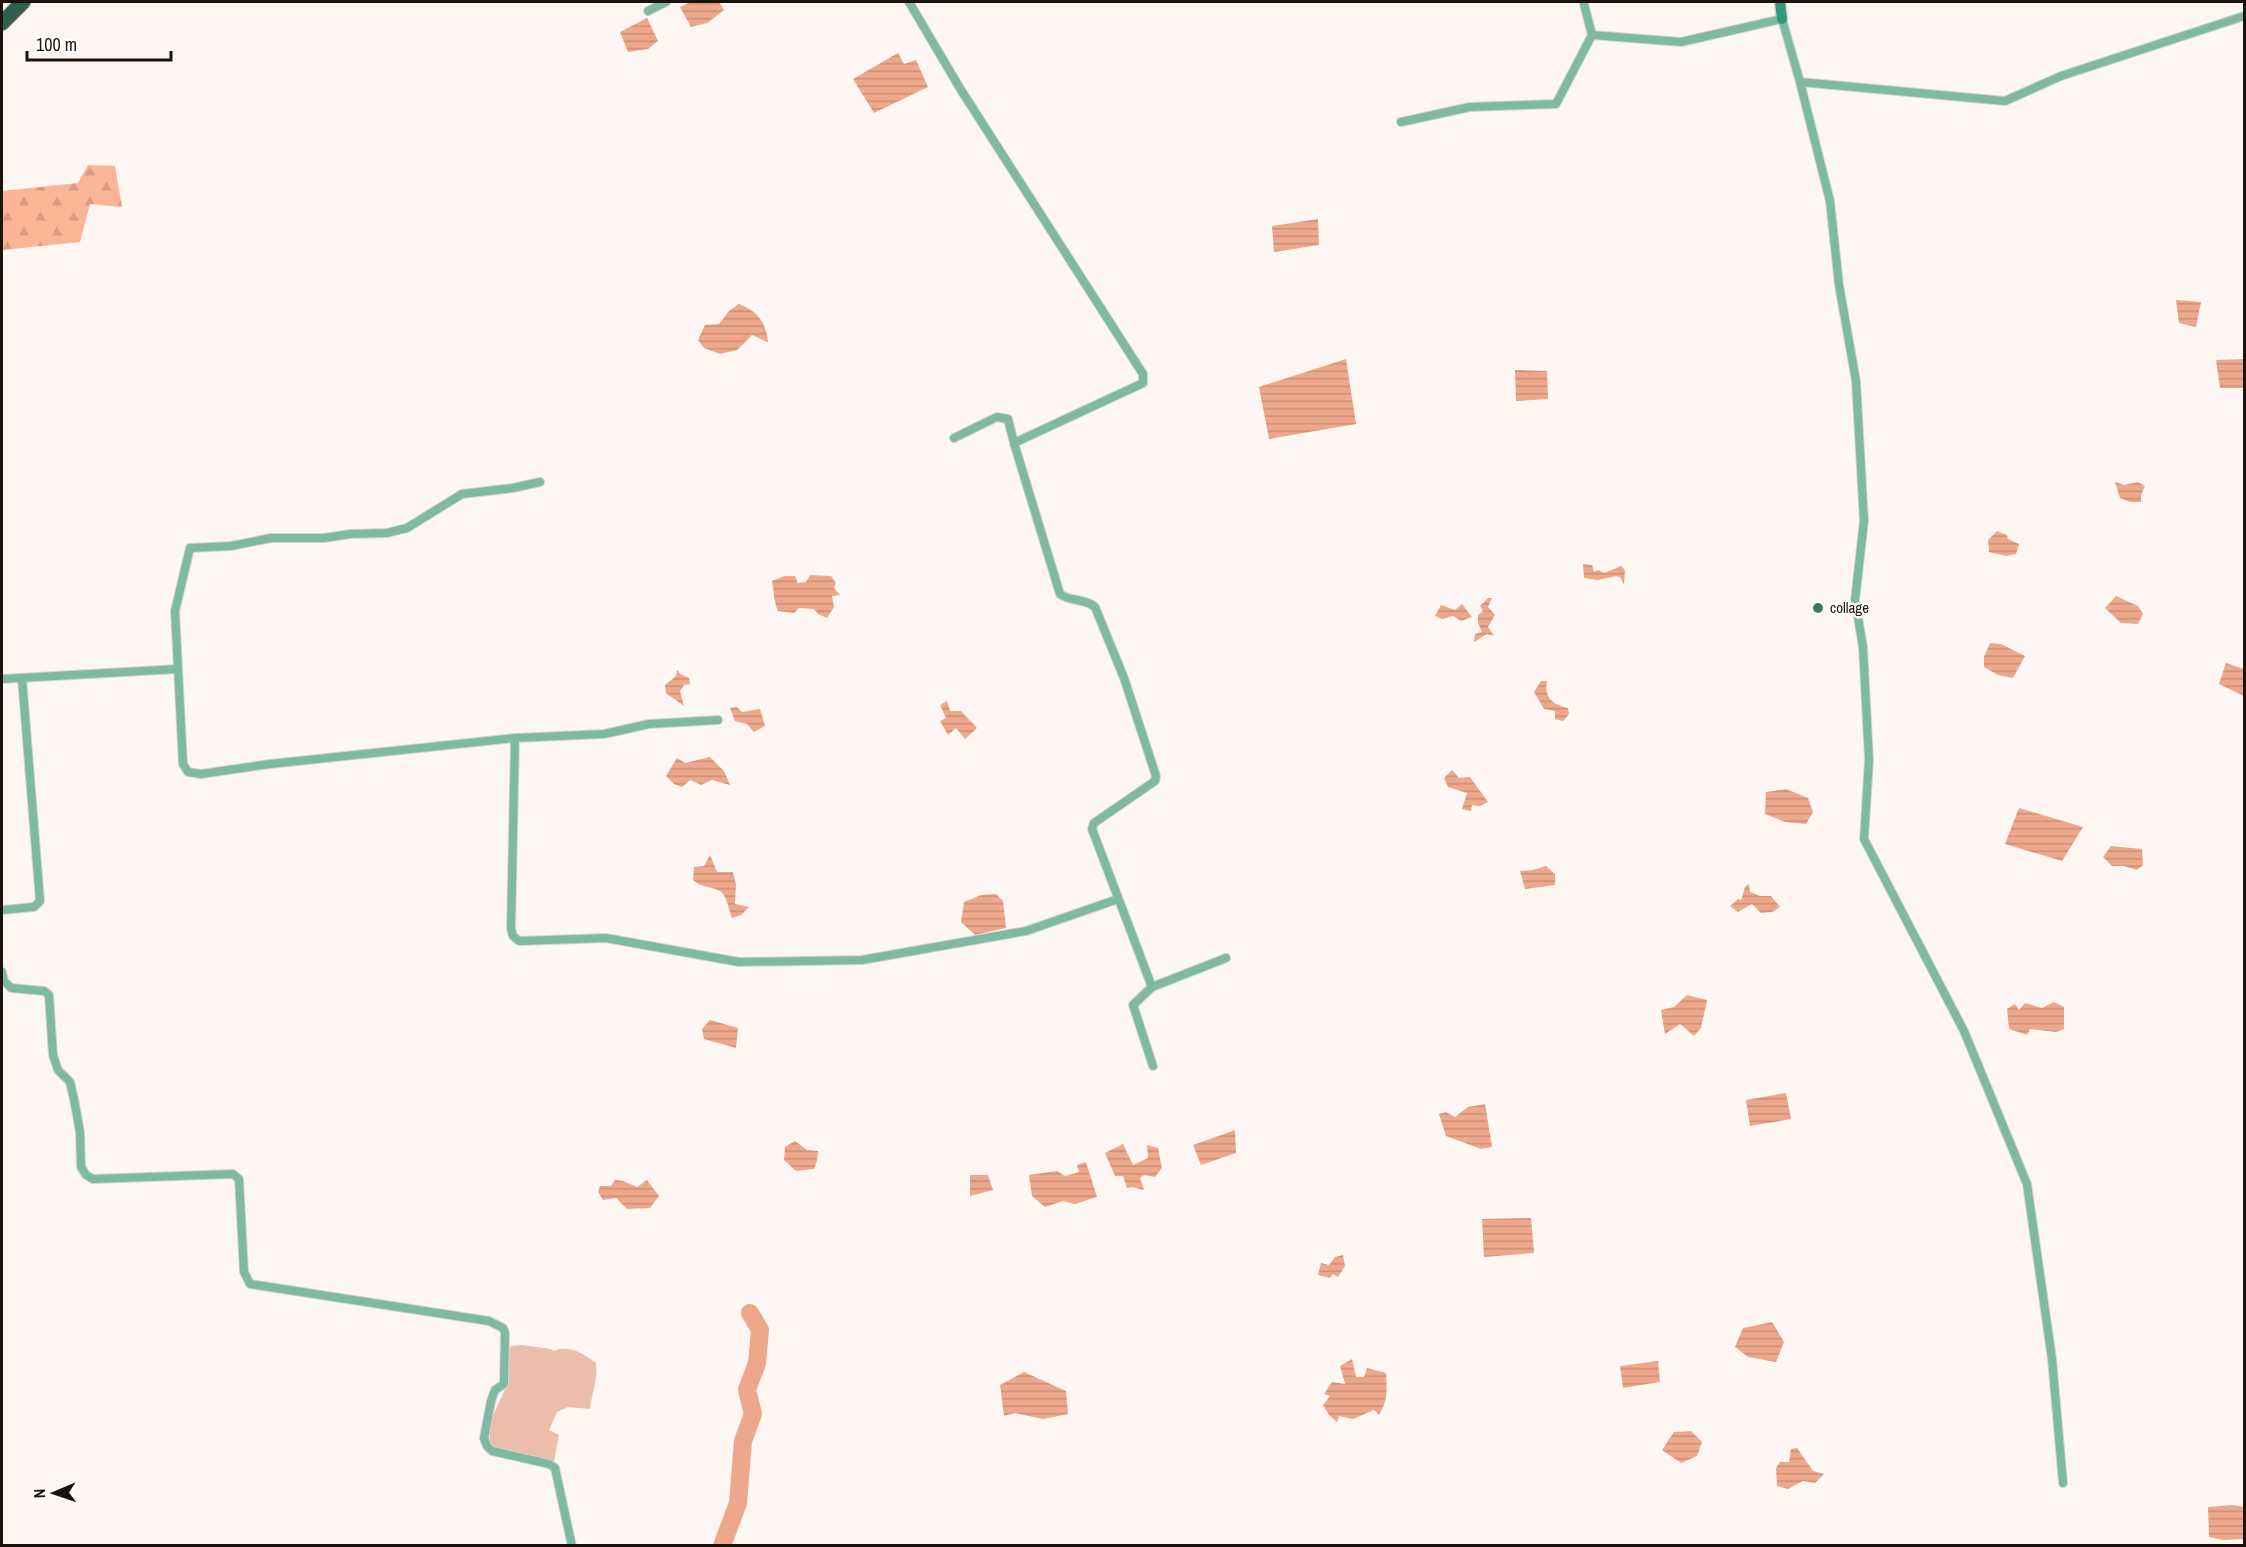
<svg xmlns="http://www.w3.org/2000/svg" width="2246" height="1547" font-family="'Archivo Narrow',sans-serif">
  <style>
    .green { fill: #ecbdab }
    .forest { fill: url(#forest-firs) }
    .water { fill: url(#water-rules) }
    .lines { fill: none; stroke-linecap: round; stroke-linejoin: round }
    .river { stroke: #eda78a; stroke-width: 18 }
    .street-casing { stroke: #d9d2ce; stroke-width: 10 }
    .secondary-casing { stroke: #d9d2ce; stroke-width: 13 }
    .highway-casing { stroke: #d9d2ce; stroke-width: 17 }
    .street { stroke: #7eb9a4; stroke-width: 8 }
    .secondary { stroke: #33997b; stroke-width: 10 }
    .highway { stroke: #2e604f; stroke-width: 15 }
    .poi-dot { fill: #3c7965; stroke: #fff; stroke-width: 2 }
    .labels { text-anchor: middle; stroke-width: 5; stroke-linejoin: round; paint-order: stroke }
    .poi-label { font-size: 15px; fill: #1e120d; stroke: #fff; text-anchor: start }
  </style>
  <defs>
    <pattern id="forest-firs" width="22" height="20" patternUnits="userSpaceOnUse" patternTransform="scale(1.5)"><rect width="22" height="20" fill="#fcb497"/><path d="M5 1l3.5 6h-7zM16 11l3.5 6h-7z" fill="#d89a81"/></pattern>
    <pattern id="water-rules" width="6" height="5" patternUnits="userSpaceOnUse" patternTransform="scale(1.5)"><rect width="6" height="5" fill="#eda78a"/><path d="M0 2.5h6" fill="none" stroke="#cb8f76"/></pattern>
  </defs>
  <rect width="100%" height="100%" fill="#fdf6f3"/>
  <path class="green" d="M522,1345L551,1349L554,1351C569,1344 584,1354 596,1363C598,1379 592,1393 590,1409L568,1407L557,1412L549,1430L559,1435L554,1461L493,1450C480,1422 504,1403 508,1378C509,1369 508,1358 508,1349L511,1346Z"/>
  <polygon class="forest" points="88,165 115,166 122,207 90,204 80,242 2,250 2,191 78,183"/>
  <g class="water">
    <polygon points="691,2 719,2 724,10 707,23 691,27 680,7"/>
    <polygon points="647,18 658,41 648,49 628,52 620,32"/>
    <polygon points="898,53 904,64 916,60 928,87 874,113 853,79"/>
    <polygon points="1318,219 1319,245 1274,252 1272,226"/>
    <polygon points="2176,300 2201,302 2196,327 2179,323"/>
    <path d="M739,304C757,311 766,322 768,342L752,335L737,350L720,354L704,348L698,340L705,325L719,324L729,311Z"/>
    <polygon points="1346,359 1356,424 1269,439 1259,387"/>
    <polygon points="2244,359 2244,388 2220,388 2216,360"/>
    <polygon points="1515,370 1547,371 1548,399 1516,401"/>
    <polygon points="2115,482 2124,485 2138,482 2145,486 2141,495 2141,502 2130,502 2120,498"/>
    <polygon points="1997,531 2007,535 2008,539 2019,544 2016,554 2006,556 1989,552 1988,540"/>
    <polygon points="1583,564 1592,565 1594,572 1598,570 1604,573 1621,566 1625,570 1624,585 1621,578 1617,576 1598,580 1584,578"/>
    <path d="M810,575L831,576L836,583L834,588L840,595L832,596L834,607L827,618L818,614L814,609L799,608L794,613L778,611C774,603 774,591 772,581L785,576H795L798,583L806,582Z"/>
    <polygon points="2116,596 2138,606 2143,614 2138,624 2121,623 2105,608"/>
    <polygon points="1488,598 1492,598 1488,607 1495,615 1488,627 1494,636 1487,634 1474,642 1475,634 1482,632 1478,623 1478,615 1483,611 1480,606"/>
    <polygon points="1462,604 1472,617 1461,621 1453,616 1442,619 1435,616 1441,605 1455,610"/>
    <polygon points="1990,643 2001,644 2025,656 2013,678 1998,675 1984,667 1984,657"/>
    <polygon points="2226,663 2244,669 2244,696 2219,684"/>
    <polygon points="677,670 680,674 689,678 690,684 684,685 680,691 684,706 666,693 665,685 676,676"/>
    <path d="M1541,681H1547C1544,698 1552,704 1568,708L1569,714L1563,721L1555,719V711L1544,709L1534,692Z"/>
    <polygon points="947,701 950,711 961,711 977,728 965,739 956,728 948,735 940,721 946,718 940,705"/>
    <polygon points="737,707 742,712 760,709 765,726 754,732 747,724 735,721 730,708"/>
    <polygon points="710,757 724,771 730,785 712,780 701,785 690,780 682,787 674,784 666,776 677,758 685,763"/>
    <polygon points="1452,770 1459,778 1470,777 1488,802 1480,806 1472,805 1471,811 1462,809 1467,793 1448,787 1444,778"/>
    <polygon points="1786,789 1808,798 1813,812 1806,824 1785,822 1765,814 1766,792"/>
    <polygon points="2019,808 2083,827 2062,861 2005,844"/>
    <polygon points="2111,846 2142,849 2143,865 2137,870 2124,866 2112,866 2103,857"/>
    <path d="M710,855L717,872H733L736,884L735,904L749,907L741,915L732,918C729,910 727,896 720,891C711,886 702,888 693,880L694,867L704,866Z"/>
    <polygon points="1546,866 1555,874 1555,885 1525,889 1520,871 1533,870"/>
    <polygon points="1749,884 1750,892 1760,896 1771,896 1780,907 1772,912 1761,913 1752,904 1738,912 1730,906 1738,899 1741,900 1745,887"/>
    <polygon points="996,894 1003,901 1006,928 975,935 961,922 964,902 981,895"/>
    <polygon points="1687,995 1707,1000 1701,1028 1694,1036 1680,1024 1665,1034 1661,1010 1674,1007"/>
    <polygon points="2054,1002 2064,1007 2064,1029 2056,1032 2030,1029 2027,1035 2009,1029 2007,1009 2015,1004 2019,1010 2025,1003 2042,1008"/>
    <polygon points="710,1020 738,1028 736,1048 704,1039 702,1029"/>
    <polygon points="1786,1093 1791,1119 1750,1126 1746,1100"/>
    <polygon points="1485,1104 1492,1147 1481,1149 1446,1136 1439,1114 1446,1112 1455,1117 1468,1107"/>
    <polygon points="1235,1130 1236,1153 1201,1165 1193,1145"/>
    <polygon points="795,1141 807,1150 818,1151 817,1161 814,1169 796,1171 784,1160 785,1147"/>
    <polygon points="1123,1144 1133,1165 1148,1158 1147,1145 1158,1148 1162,1168 1155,1177 1144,1175 1140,1178 1144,1190 1133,1187 1127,1188 1123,1176 1115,1176 1105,1153"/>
    <polygon points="1086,1162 1097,1197 1075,1204 1063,1201 1045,1207 1032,1196 1029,1175 1057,1171 1065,1176 1079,1172 1077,1165"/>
    <polygon points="970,1175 988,1175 993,1190 970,1196"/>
    <polygon points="615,1180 623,1181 637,1187 647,1180 659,1196 650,1208 627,1209 616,1198 603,1200 598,1192 600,1186 611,1186"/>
    <polygon points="1531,1218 1534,1253 1484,1257 1482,1219"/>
    <polygon points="1343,1255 1345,1266 1338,1277 1333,1274 1330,1278 1318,1275 1321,1263 1329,1265 1335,1257"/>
    <polygon points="1772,1322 1784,1342 1776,1362 1748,1357 1735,1347 1743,1328"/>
    <path d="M1352,1359L1356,1377H1364L1367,1368L1386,1373C1387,1389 1388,1401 1379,1415L1374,1410L1353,1419L1339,1416L1337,1422L1329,1415L1323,1405L1330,1396L1324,1394L1332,1382L1345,1384L1340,1366Z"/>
    <polygon points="1658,1361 1660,1382 1623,1388 1620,1366"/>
    <polygon points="1024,1372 1066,1391 1068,1414 1043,1419 1015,1413 1004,1416 1000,1385"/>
    <polygon points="1691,1431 1702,1442 1697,1456 1681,1463 1662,1450 1674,1432"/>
    <polygon points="1797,1448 1813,1471 1824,1474 1815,1483 1803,1481 1788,1489 1777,1486 1776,1468 1780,1462 1789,1462 1791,1449"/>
    <polygon points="2232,1505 2244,1507 2244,1539 2223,1540 2209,1537 2208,1507"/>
  </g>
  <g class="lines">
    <polyline class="river" points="722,1546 738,1503 743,1441 753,1414 747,1390 757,1363 760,1330 750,1313"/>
    <defs>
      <g id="street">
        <path d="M909,2L961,90L1143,374V383L1014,443L1060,594C1070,602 1085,598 1095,607L1124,678L1156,776L1155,781L1094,823L1092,829L1152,987"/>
        <polyline points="1584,4 1592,35"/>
        <polyline points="648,11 666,2"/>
        <polyline points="1800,82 1830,201 1839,285 1856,381 1864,521 1855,600 1863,647 1869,760 1864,839 1964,1031 2027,1184 2052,1359 2063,1483"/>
        <polyline points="1401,122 1470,107 1556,104 1592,35 1681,42 1782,19 1800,82 2005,101 2061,76 2244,16"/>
        <polyline points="954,438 997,417 1008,419 1014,443"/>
        <polyline points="2,679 178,669"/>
        <polyline points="718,720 649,724 604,734 515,738 511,929 513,936 519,941 606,938 739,962 862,960 1026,931 1118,899"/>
        <polyline points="515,738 270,764 201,774 188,772 183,764 175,611 190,548 231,546 271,538 324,538 350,534 387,533 407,528 462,494 513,488 540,482"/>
        <polyline points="2,910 34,907 40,901 22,678"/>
        <polyline points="2,972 4,981 11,988 44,991 49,995 53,1055 58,1070 70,1082 74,1099 80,1132 81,1167 86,1175 93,1179 233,1174 239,1179 244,1272 250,1284 489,1321 503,1328 505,1333 504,1384 495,1390 491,1401 484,1438 487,1446 492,1451 549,1464 555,1468 572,1546"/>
        <polyline points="1153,1066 1133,1005 1152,987 1226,958"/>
      </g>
      <polyline id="secondary" points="1780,2 1782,19"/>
      <polyline id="highway" points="2,23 23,2"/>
    </defs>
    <use href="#street" class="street-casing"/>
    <use href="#secondary" class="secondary-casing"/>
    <use href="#highway" class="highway-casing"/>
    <use href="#street" class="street"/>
    <use href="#secondary" class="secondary"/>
    <use href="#highway" class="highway"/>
  </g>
  <circle class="poi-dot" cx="1818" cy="608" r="6"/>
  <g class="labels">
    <g class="poi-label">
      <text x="1830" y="613">collage</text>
    </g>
  </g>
  <rect width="2246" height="1547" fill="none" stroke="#1e120d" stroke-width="6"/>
  <g transform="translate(54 1493) rotate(268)" stroke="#ffffff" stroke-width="4.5" paint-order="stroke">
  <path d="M0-4.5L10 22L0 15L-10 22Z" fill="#1e120d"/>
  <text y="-9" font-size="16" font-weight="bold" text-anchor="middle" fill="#1e120d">N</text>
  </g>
  <path d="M27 51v9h144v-9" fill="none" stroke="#1e120d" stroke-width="3"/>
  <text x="36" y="51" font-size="18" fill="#1e120d" stroke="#ffffff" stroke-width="4.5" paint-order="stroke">100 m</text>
</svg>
